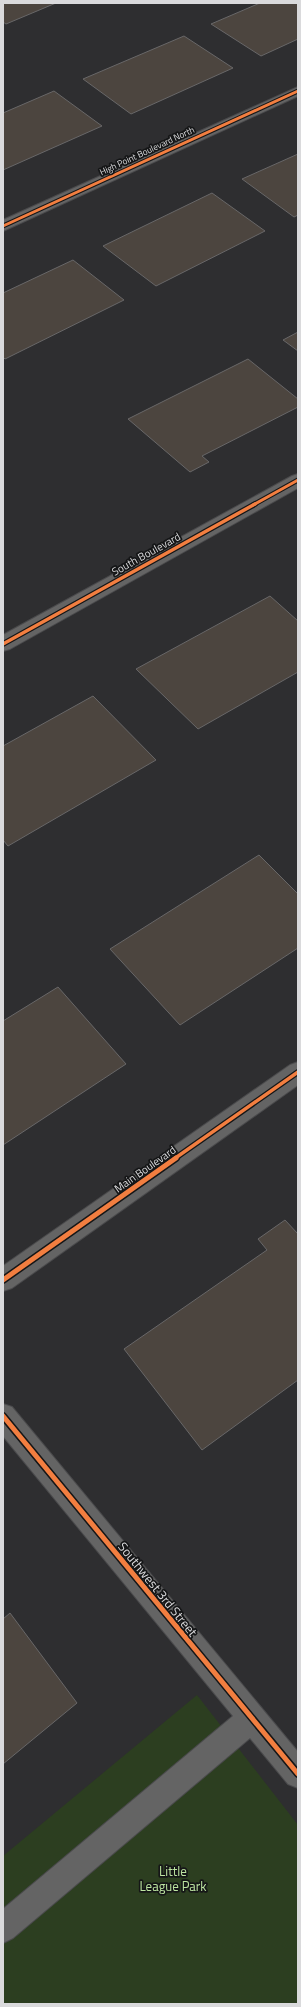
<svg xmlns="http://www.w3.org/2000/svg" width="301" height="2007" font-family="'Titillium Web',sans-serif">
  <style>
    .green { fill: #2c3e20 }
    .building { fill: #4c453f; stroke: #686768 }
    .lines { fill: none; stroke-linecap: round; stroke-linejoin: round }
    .minor-casing { stroke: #4a4a4c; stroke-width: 2 }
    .minor { fill: #646464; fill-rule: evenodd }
    .cycleway-far2-casing { stroke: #151617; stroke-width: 5 }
    .cycleway-far1-casing { stroke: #151617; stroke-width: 6 }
    .cycleway-casing { stroke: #151617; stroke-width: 8 }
    .cycleway-far2 { stroke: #f27e40; stroke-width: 3 }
    .cycleway-far1 { stroke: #f27e40; stroke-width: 3.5 }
    .cycleway { stroke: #f27e40; stroke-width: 5 }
    .labels { text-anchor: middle; stroke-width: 3.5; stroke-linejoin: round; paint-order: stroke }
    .far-street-label { font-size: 9px; fill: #dadadc; stroke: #151617 }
    .street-label { font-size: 11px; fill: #dadadc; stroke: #151617 }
    .near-street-label { font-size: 13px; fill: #dadadc; stroke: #151617 }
    .near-park-label { font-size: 13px; fill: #bde5a1; stroke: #151617 }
  </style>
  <rect width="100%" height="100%" fill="#2e2e30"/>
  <polygon class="green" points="197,1695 298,1825 298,2004 3,2004 3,1856"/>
  <g class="building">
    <polygon points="3,3 56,3 6,24 3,22"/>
    <polygon points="260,3 298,3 298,39 261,56 211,24"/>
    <polygon points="184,36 233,68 131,114 83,79"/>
    <polygon points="54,91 102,126 3,170 3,113"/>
    <polygon points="298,154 298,215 294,217 242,179"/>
    <polygon points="212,193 265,231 156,286 103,246"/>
    <polygon points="73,260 124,300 5,359 3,357 3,293"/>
    <polygon points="298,332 298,351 283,340"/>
    <polygon points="248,359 298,399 298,407 202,456 209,462 190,472 128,419"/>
    <polygon points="270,596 298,621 298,672 198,729 136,669"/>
    <polygon points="93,696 156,760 8,846 3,840 3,746"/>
    <polygon points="259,855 298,894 298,948 180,1025 110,949"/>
    <polygon points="58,987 126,1064 3,1145 3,1021"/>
    <polygon points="285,1220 298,1234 298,1380 202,1450 124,1349 267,1250 258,1239"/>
    <polygon points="10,1613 77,1703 3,1764 3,1619"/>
  </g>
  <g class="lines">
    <defs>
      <g id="minor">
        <polygon points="298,87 298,96 3,231 3,220"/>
        <polygon points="298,474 298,488 10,649 3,651 3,635 292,476"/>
        <polygon points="298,1062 298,1085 12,1288 3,1291 3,1266 290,1065"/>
        <polygon points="3,1404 12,1407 298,1752 298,1788 288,1784 250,1738 13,1938 3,1943 3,1909 233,1716 3,1436"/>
      </g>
    </defs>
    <use href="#minor" class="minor-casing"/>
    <use href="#minor" class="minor"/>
    <defs>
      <g id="cycleway-far2">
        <polyline points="3,226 298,91"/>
        <polyline points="253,505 298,480"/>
      </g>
      <g id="cycleway-far1">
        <polyline points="3,644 255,504"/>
        <polyline points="174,1159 298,1072"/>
      </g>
      <g id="cycleway">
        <polyline points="3,1280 176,1158"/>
        <polyline points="3,1416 298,1774"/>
      </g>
    </defs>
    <use href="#cycleway-far2" class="cycleway-far2-casing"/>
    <use href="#cycleway-far1" class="cycleway-far1-casing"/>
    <use href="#cycleway" class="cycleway-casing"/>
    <use href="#cycleway-far2" class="cycleway-far2"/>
    <use href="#cycleway-far1" class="cycleway-far1"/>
    <use href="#cycleway" class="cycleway"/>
  </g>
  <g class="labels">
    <g class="far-street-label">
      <text transform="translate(147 151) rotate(-25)" y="3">High Point Boulevard North</text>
    </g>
    <g class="street-label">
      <text transform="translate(146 554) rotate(-29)" y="4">South Boulevard</text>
      <text transform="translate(145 1169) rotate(-35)" y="4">Main Boulevard</text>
    </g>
    <g class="near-street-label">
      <text transform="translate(158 1589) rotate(51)" y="5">Southwest 3rd Street</text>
    </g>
    <g class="near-park-label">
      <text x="173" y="1876">Little<tspan x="173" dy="15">League Park</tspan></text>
    </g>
  </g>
  <rect width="301" height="2007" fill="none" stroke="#dadadc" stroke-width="8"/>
</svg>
